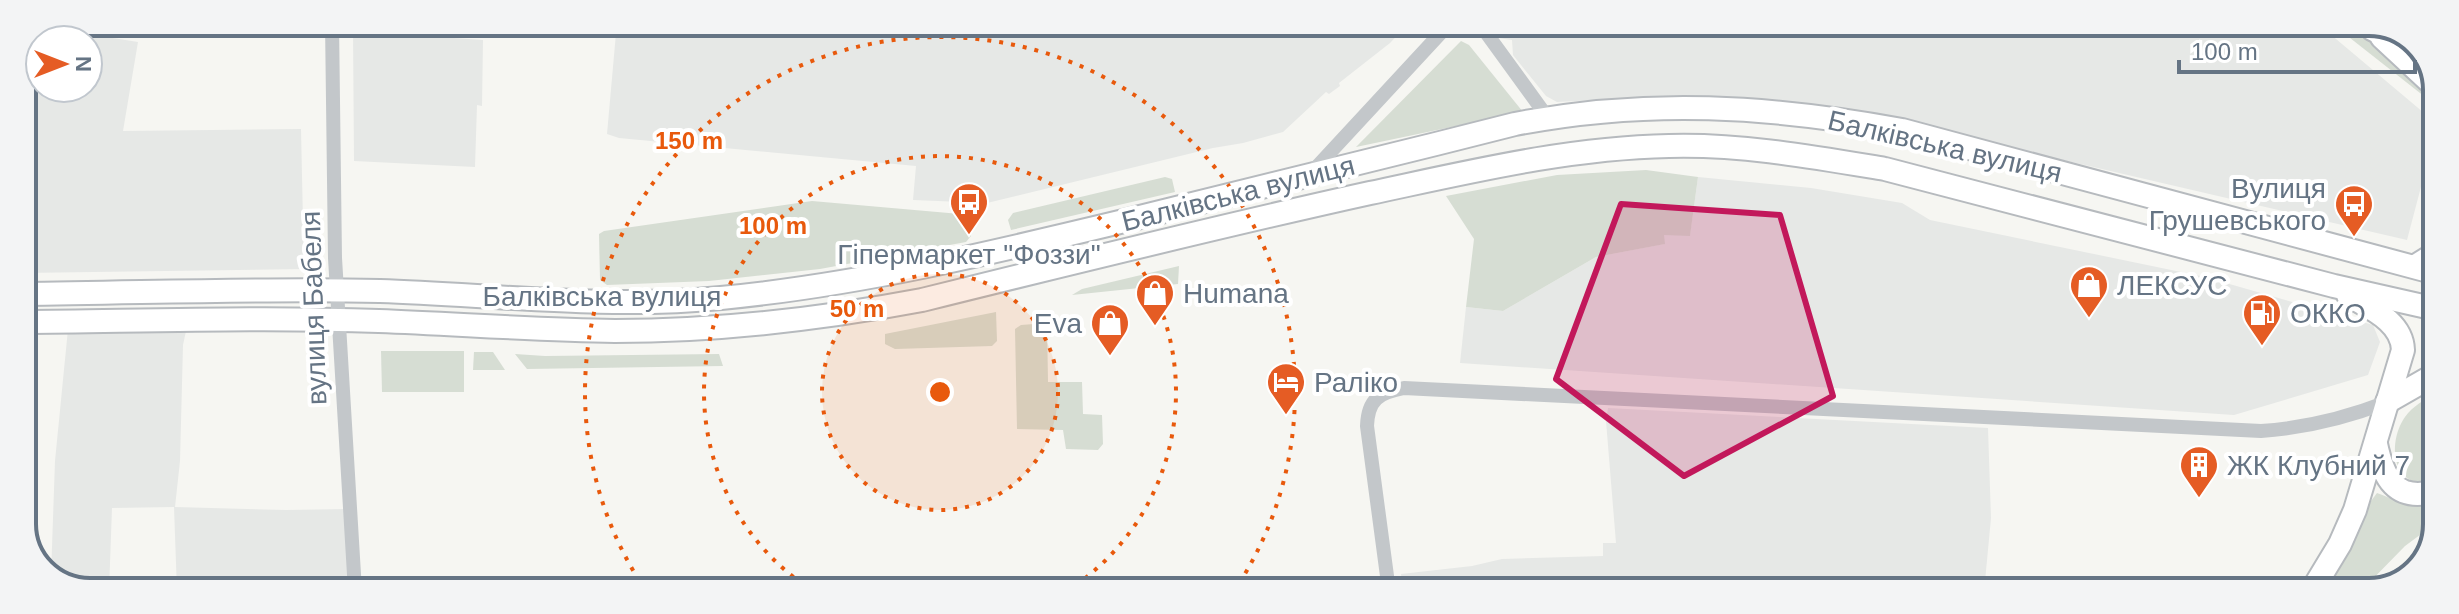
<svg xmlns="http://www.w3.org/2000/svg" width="2459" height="614" font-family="Arial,sans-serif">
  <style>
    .built { fill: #e6e8e6 }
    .green { fill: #d6ddd3 }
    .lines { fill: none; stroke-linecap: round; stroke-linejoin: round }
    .secondary-casing { stroke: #b6babf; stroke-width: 24 }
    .primary-casing { stroke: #b6babe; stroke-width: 26 }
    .street { stroke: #c3c7ca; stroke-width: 14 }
    .secondary { stroke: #fff; stroke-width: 20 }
    .primary { stroke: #fff; stroke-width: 22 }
    .marked { fill: #c2185b; fill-opacity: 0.2; stroke: #c2185b; stroke-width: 6; stroke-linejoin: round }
    .ring { fill: none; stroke: #e8590c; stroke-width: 4; stroke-dasharray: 4 8 }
    .labels { text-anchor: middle; stroke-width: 8; stroke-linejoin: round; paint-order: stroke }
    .street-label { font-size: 28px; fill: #657484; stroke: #fff }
    .poi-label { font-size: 28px; fill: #657484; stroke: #fff; text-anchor: start }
    .rim { fill: none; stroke: #657484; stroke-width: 4 }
    .centre { fill: #e8590c; stroke: #fff; stroke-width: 4 }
    .ring-label { font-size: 24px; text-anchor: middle; font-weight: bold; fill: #e8590c; stroke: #fff; stroke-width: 8; stroke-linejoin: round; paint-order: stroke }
  </style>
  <rect width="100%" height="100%" fill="#f6f6f2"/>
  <g class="built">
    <polygon points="617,22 1409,23 1390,43 1339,83 1340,86 1329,94 1326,92 1283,132 1243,143 1213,148 987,203 913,200 916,166 619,138 607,134"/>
    <polygon points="1500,23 2317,23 2436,123 2436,130 2407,240 1839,108 1763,100 1673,96 1557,102 1546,96 1513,55 1512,40 1498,38"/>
    <polygon points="69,31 138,42 123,131 301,129 304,269 22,273 22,90 40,47 40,88 88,88 88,40 46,40"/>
    <polygon points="353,31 483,40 482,106 477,105 475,167 354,161"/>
    <polygon points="1698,177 1811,188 1902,203 1930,220 2205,277 2373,325 2380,342 2368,375 2234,415 1460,363 1466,307 1503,311 1596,257 1664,244 1664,235 1690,235"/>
    <polygon points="68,329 186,331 183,345 180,461 175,507 286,510 349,509 354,591 177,591 174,507 112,508 109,591 76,591 51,576 55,461"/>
    <polygon points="1608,408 1988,428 1991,518 1984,592 1403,591 1401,574 1472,566 1502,559 1603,556 1603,543 1616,543 1606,421"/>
  </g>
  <g class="green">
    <polygon points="2331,23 2348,23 2436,99 2434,104"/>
    <polygon points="1461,41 1469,45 1523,112 1356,147"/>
    <polygon points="1646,170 1698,177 1690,236 1664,235 1665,244 1596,257 1503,311 1466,307 1474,239 1446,196 1557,175"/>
    <polygon points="1165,177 1172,179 1175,192 1011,230 1008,220 1013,213"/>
    <polygon points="812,201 960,214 966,218 971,236 966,242 820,269 709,281 607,285 600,280 599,234 604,231"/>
    <polygon points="1179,266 1178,284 1072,295 1082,289"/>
    <polygon points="996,312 997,341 992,346 895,349 885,344 885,334"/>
    <polygon points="1047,323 1048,382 1082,382 1083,414 1102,415 1103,444 1098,450 1066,449 1063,430 1017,429 1015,329 1021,325"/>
    <polygon points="381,351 464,351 464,392 382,392"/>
    <polygon points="474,352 493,352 505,370 473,370"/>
    <polygon points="515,354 545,356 719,354 723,366 527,369"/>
    <path d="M2436,393V481C2393,493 2386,444 2405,417C2413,406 2424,400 2436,393Z"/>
    <path d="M2377,493C2395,500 2417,509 2436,503V523L2405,546L2360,592H2324L2333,581L2371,501Z"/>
  </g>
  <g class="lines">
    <defs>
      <g id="secondary">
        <polyline points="2381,38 2436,89"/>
        <polyline points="2412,267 2436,252"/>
      </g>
      <g id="primary">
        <polyline points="2372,29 2424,55"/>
        <path d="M22,294C141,293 261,288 380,291C493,295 608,309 721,298C858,285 991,253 1124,221C1255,189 1385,157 1515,124C1649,98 1769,106 1902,130L2436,273"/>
        <path d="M22,322C141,321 261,317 379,321C458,324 536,330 615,331C718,331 821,319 922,300C1071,263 1220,226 1370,193C1469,172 1567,148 1669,146C1742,144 1813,157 1885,169L2334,286L2436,309"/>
        <polyline points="2387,402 2436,374"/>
        <path d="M2376,444C2383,477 2395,503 2436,491"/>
        <path d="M2311,592L2340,544L2355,510L2403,350C2402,321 2369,308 2348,295"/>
      </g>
    </defs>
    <use href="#secondary" class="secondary-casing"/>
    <use href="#primary" class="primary-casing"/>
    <g class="street">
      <polyline points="332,22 335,258 355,591"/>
      <polyline points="1479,23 1548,118"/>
      <polyline points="1312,172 1450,23"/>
      <path d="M1389,591L1367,426C1368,399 1379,393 1404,388L2261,431C2305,428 2346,418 2387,402"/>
    </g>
    <use href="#secondary" class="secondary"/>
    <use href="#primary" class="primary"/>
  </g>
  <path class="marked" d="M1621,204L1780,215L1833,396L1684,476L1556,379Z"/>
  <circle cx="940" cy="392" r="118" fill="#e8590c" fill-opacity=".12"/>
  <g class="ring">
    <circle cx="940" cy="392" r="118"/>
    <path d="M813 591A236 236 0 1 1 1067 591"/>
    <path d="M646 591A355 355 0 1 1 1234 591"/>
  </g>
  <defs>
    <symbol id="bus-pin" viewBox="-11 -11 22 30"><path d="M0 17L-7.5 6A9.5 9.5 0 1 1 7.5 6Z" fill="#e55c24" stroke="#fff"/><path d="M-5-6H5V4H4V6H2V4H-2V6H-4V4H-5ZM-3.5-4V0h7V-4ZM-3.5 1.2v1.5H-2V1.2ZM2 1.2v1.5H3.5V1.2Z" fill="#fff"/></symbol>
    <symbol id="shop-pin" viewBox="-11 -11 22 30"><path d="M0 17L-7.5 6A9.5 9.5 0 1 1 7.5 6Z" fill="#e55c24" stroke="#fff"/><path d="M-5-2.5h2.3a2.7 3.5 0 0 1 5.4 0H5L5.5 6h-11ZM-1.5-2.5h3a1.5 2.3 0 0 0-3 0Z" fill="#fff"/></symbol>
    <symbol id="fuel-pin" viewBox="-11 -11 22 30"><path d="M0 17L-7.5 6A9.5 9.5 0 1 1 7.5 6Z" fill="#e55c24" stroke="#fff"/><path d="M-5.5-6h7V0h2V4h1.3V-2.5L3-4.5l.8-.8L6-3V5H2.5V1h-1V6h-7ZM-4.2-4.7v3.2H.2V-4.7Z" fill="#fff"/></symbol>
    <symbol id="hotel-pin" viewBox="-11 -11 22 30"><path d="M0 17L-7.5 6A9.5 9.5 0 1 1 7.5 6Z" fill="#e55c24" stroke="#fff"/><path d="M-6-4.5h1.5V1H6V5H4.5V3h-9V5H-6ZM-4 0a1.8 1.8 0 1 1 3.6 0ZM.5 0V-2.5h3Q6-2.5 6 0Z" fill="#fff"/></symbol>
    <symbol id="building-pin" viewBox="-11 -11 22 30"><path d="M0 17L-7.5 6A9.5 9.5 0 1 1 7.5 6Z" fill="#e55c24" stroke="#fff"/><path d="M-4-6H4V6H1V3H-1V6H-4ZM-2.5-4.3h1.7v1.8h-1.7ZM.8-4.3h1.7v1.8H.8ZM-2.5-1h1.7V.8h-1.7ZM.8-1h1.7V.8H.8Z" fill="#fff"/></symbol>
  </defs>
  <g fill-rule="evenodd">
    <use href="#bus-pin" x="947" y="180" width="44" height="60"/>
    <use href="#bus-pin" x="2332" y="182" width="44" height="60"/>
    <use href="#shop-pin" x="2067" y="263" width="44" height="60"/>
    <use href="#shop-pin" x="1133" y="271" width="44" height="60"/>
    <use href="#fuel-pin" x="2240" y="291" width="44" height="60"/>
    <use href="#shop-pin" x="1088" y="301" width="44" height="60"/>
    <use href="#hotel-pin" x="1264" y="360" width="44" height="60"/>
    <use href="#building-pin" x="2177" y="443" width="44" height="60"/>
  </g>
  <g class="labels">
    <g class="street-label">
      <text transform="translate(1945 146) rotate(13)" y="10">Балківська вулиця</text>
      <text transform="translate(1238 193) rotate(-14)" y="10">Балківська вулиця</text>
      <text x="602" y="306">Балківська вулиця</text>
      <text transform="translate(313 308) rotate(-92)" y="10">вулиця Бабеля</text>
    </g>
    <g class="poi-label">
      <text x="2326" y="198" text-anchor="end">Вулиця<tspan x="2326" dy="32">Грушевського</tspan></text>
      <text x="969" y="264" text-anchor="middle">Гіпермаркет "Фоззи"</text>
      <text x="2117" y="295">ЛЕКСУС</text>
      <text x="1183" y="303">Humana</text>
      <text x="2290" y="323">ОККО</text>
      <text x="1082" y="333" text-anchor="end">Eva</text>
      <text x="1314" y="392">Раліко</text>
      <text x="2227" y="475">ЖК Клубний 7</text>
    </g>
  </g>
  <path d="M0 0H2459V614H0ZM90 36H2369A54 54 0 0 1 2423 90V524A54 54 0 0 1 2369 578H90A54 54 0 0 1 36 524V90A54 54 0 0 1 90 36Z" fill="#f3f4f5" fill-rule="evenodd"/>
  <path class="rim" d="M90 36H2369A54 54 0 0 1 2423 90V524A54 54 0 0 1 2369 578H90A54 54 0 0 1 36 524V90A54 54 0 0 1 90 36Z"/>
  <circle cx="940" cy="392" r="12" class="centre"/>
  <g class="ring-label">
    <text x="689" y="149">150 m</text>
    <text x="773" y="234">100 m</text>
    <text x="857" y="317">50 m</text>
  </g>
  <g transform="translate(64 64) rotate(90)"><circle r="38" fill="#ffffff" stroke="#c1c7ce" stroke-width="2"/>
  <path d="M0-6L14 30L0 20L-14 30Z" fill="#e55c24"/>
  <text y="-12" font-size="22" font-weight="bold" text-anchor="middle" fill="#657484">N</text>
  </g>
  <path d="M2179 60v12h236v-12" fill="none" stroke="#657484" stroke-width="4"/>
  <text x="2191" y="60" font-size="24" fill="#657484" stroke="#ffffff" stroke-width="6" paint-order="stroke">100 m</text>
</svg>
